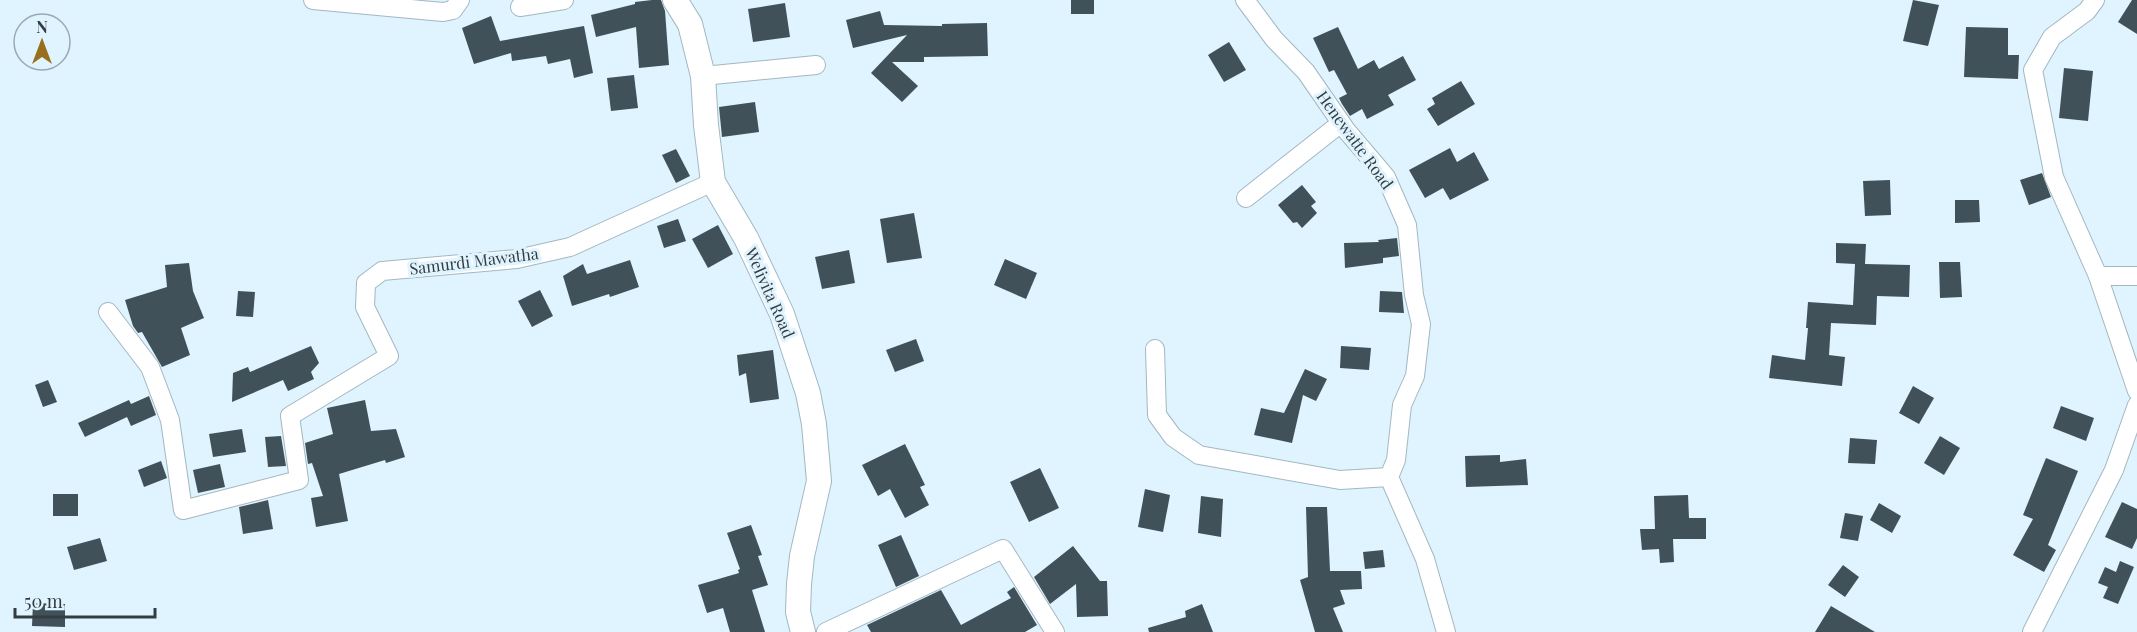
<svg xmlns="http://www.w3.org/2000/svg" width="2137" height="632" font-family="'Playfair Display',serif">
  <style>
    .building { fill: #405159 }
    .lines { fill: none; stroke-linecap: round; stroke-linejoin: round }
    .street-casing { stroke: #a3b7c1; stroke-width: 20 }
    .secondary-casing { stroke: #a3b7c1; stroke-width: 26 }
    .street { stroke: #fff; stroke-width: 18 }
    .secondary { stroke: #fff; stroke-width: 24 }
    .labels { text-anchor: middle; stroke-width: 6; stroke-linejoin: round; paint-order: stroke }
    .street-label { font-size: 16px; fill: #343c40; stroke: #dff4fe }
  </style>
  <rect width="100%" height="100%" fill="#dff4fe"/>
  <g class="building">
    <polygon points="652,0 661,0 665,11 669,65 639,68 636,27 596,37 591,15 635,4 635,2"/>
    <rect x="1071" y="0" width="23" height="14"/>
    <polygon points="1913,0 1939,5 1928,46 1903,41"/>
    <polygon points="2132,0 2137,0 2137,34 2118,22"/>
    <polygon points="785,3 790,37 753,42 748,9"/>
    <polygon points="880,11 884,25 942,26 942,24 987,23 988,56 924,57 924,62 892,62 918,86 902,102 871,73 907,35 853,48 846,20"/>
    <polygon points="491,16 500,41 584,26 593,73 574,78 570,59 548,64 546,56 512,61 511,53 474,64 462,28"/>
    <polygon points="1338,27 1358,69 1374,60 1379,69 1403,56 1416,80 1388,95 1394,105 1367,119 1362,109 1350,116 1342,104 1339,98 1347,94 1334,70 1329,72 1313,38"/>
    <polygon points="1966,27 2008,28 2008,55 2019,55 2018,79 1964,77"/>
    <polygon points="1229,42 1246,70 1224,82 1208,55"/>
    <polygon points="2064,68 2093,71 2088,121 2059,118"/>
    <polygon points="634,75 638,108 611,111 607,78"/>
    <polygon points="1461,81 1475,104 1438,126 1427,109 1435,104 1432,98"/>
    <polygon points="755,102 759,132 722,137 719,107"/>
    <polygon points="1450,148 1457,162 1474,152 1489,180 1450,200 1443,188 1425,198 1409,170"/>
    <polygon points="676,149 690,176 676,183 662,155"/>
    <polygon points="2042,173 2051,197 2029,205 2020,180"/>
    <polygon points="1890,180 1891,215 1865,216 1863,181"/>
    <polygon points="1302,185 1316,202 1311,206 1317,213 1302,228 1297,222 1293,223 1278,205"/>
    <polygon points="1955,200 1979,200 1980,222 1955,223"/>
    <polygon points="914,213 922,258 887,263 880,219"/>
    <polygon points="678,219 686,241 664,248 657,226"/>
    <polygon points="718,225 733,254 708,268 692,239"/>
    <polygon points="1397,238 1399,256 1383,258 1383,263 1345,268 1344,243 1379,242 1378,240"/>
    <polygon points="1836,243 1866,244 1865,264 1910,265 1909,297 1877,296 1876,325 1831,323 1829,355 1845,357 1842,386 1769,378 1772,355 1805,360 1808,328 1806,328 1808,302 1853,305 1855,264 1836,263"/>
    <polygon points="849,250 855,283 822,289 815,257"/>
    <polygon points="1005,259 1037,273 1026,299 994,285"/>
    <polygon points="630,260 639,287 610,297 609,294 572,306 563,276 583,264 587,274"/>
    <polygon points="1939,262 1960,262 1962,297 1940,298"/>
    <polygon points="189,263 193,291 204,318 181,328 190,355 162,367 142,332 138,333 133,326 125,300 167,287 165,265"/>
    <polygon points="540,290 553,316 532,327 518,301"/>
    <polygon points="238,291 255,292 253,317 236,316"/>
    <polygon points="1380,291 1402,292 1404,313 1379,312"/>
    <polygon points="916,339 924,361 895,372 886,350"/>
    <polygon points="311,346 319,363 311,372 314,379 288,391 283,380 232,402 233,373 248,367 250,372"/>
    <polygon points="1341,346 1371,348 1369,370 1340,368"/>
    <polygon points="773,350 779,399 750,403 746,373 739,376 737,355"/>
    <polygon points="1305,369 1327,379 1316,401 1303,395 1292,443 1254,435 1261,408 1284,413"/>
    <polygon points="48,380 57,402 43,407 35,385"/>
    <polygon points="1913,386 1934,398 1919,424 1899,413"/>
    <polygon points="149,396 156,415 131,426 127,417 85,437 78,423 129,400 131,404"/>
    <polygon points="365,400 371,431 396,429 405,457 386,463 385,460 339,474 348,521 316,527 311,498 323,496 312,463 308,464 305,443 333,434 327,408"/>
    <polygon points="2061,406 2094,418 2086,441 2053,428"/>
    <polygon points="242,429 246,452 213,457 209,434"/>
    <polygon points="281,436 286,466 268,467 265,437"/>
    <polygon points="1940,436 1960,448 1944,475 1924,463"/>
    <polygon points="1850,438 1877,440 1875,464 1848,463"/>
    <polygon points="905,444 925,485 920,487 929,505 905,518 890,489 878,496 862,465"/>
    <polygon points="1500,455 1500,462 1526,459 1528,485 1466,487 1465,456"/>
    <polygon points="2046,458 2078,471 2048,545 2056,550 2044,572 2013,555 2033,519 2023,515"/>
    <polygon points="161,461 167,478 144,487 138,470"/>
    <polygon points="220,464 225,487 198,493 193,470"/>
    <polygon points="1040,468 1059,508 1029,522 1010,482"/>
    <polygon points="1145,489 1170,495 1163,532 1138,527"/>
    <rect x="53" y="494" width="25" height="22"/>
    <polygon points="1688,495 1689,518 1706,518 1706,539 1673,539 1674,562 1660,563 1659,549 1642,550 1640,529 1655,529 1654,496"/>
    <polygon points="1201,496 1223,499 1221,537 1198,533"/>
    <polygon points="268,500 273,529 243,534 239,507"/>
    <polygon points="2122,502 2137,509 2137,538 2132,549 2105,537"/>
    <polygon points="1879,503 1901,516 1892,533 1870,520"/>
    <polygon points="1306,507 1327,507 1330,571 1361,571 1362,589 1340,590 1345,604 1333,608 1343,632 1315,632 1300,580 1308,577"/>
    <polygon points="1845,513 1863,516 1858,541 1840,538"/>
    <polygon points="751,525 762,555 758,556 768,585 752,590 765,632 730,632 723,608 707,613 698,585 739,573 738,570 740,569 727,533"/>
    <polygon points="901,535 919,576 896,587 878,545"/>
    <polygon points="100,538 107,561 74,570 67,547"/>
    <polygon points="1073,546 1100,581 1107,581 1108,616 1077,617 1076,584 1050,604 1034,577"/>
    <polygon points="1383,550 1385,567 1365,569 1363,552"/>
    <polygon points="2120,561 2134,567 2118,604 2103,598 2108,587 2098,583 2105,567 2116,572"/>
    <polygon points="1843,565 1859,577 1845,597 1828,585"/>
    <polygon points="1014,587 1037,625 1025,632 871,632 867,625 941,590 961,625 1011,598 1007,592"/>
    <polygon points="33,603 65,604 65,627 32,626"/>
    <polygon points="1202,604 1213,632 1149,632 1148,628 1186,617 1185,611"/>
    <polygon points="1831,606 1875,632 1815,632"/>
  </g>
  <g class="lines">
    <defs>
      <g id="street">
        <polyline points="313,0 443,12 453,10 460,0"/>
        <polyline points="1245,0 1274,39 1306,72 1346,130 1386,177 1407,225 1414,295 1421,324 1415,376 1402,405 1396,460 1389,477"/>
        <polyline points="2095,0 2087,11 2052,37 2033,70 2054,177 2098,276 2137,276"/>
        <polyline points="520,7 564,0"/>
        <polyline points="703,76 816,65"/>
        <polyline points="1246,198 1341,123"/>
        <polyline points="2098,276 2137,391"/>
        <polyline points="108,312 150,367 170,420 183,510 299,480 290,416 389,356 365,307 366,283 382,271 517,259 570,247 713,182"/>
        <polyline points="1155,349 1157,415 1173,437 1199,455 1340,480 1389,477"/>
        <polyline points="1389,477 1425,559 1446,632"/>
        <polyline points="826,632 1003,549 1055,632"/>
        <polyline points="2032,632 2114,470 2137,405"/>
      </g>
      <polyline id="secondary" points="675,0 690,24 703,76 706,125 713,182 746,238 782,314 808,393 814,424 819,481 802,556 799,584 798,612 803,632"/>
    </defs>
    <use href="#street" class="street-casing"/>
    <use href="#secondary" class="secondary-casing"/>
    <use href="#street" class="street"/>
    <use href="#secondary" class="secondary"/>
  </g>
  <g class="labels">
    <g class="street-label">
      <text transform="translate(1355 140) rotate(54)" y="6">Henewatte Road</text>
      <text transform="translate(474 261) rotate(-7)" y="6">Samurdi Mawatha</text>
      <text transform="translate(770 293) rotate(66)" y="6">Welivita Road</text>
    </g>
  </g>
  <g transform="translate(42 42)"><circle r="28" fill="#dff4fe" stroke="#9baab2" stroke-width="1.5"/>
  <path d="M0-4.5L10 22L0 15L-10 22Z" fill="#996e1c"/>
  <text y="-9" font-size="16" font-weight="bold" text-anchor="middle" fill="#343c40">N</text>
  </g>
  <path d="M15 608v9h140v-9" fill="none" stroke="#343c40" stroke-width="3"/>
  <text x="24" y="608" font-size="18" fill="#343c40" stroke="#dff4fe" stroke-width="4.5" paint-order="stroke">50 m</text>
</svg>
